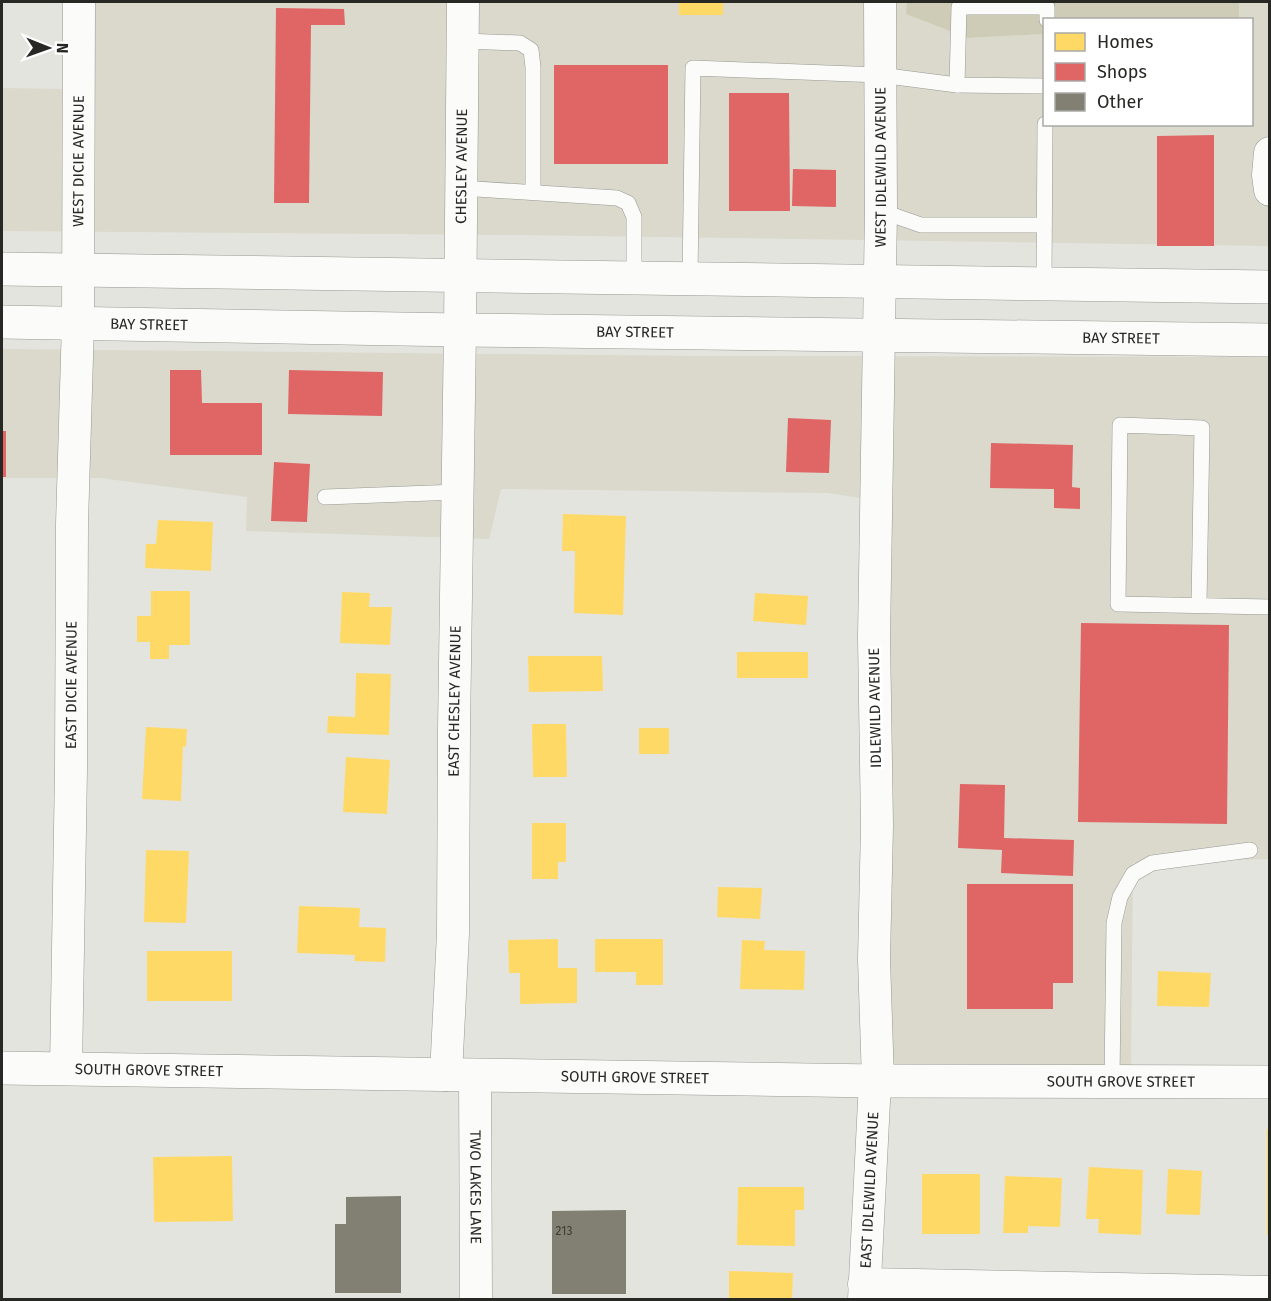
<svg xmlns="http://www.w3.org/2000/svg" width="1271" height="1301" font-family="'Fira Sans',sans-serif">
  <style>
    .built { fill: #dad9cc }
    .green { fill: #ceccb6 }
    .homes { fill: #ffd966 }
    .shops { fill: #e06666 }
    .building { fill: #828072 }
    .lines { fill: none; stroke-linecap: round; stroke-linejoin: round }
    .service-casing { stroke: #989893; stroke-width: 16 }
    .minor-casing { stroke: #989893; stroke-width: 33 }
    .tertiary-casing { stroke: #989893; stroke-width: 34 }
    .primary-casing { stroke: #989893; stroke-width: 34 }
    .service { stroke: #fbfbfa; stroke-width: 15 }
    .minor { stroke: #fbfbfa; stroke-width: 32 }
    .tertiary { stroke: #fbfbfa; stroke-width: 33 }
    .primary { stroke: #fbfbfa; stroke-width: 33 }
    .labels { text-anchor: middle; stroke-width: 6; stroke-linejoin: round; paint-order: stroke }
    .number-label { font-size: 12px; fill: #3e3d37 }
    .street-label { font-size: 15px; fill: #272723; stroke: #fff }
  </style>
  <rect width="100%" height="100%" fill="#e4e4de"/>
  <g class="built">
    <polygon points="85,2 907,2 907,14 968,38 1044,34 1044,124 1252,124 1252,20 1239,19 1239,2 1269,2 1269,246 520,235 2,231 2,88 65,89"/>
    <polygon points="2,349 694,356 1269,357 1269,859 1133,863 1131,1068 861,1067 867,499 828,493 501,489 489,539 246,531 247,497 100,478 2,478"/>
  </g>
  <polygon class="green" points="907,2 1239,2 1239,19 1044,20 1044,34 968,38 906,14"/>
  <g class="homes">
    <rect x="679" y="2" width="44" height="13"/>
    <polygon points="563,514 626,516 623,615 574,613 575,551 562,551"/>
    <polygon points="158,520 213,522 211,571 145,568 146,544 156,544"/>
    <polygon points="151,591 190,591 190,645 169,645 169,659 150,659 150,642 137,642 137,616 151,616"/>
    <polygon points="342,592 370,593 369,607 392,607 390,645 340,643"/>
    <polygon points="755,593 808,596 806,625 753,621"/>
    <rect x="737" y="652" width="71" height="26"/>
    <polygon points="528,656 602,656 603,691 529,692"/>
    <polygon points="356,673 391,674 389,735 327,733 328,716 355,717"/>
    <polygon points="532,724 566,724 567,777 533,777"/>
    <polygon points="146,727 187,729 186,747 183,746 181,801 142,799"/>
    <rect x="639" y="728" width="30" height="26"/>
    <polygon points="346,757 390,760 387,814 343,812"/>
    <polygon points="532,823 566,823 566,862 558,862 558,879 532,879"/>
    <polygon points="146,850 189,851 186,923 144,922"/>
    <polygon points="718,887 762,888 760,919 717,917"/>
    <polygon points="299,906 360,908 359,927 386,928 385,962 354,961 355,955 297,953"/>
    <polygon points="558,939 558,968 577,968 577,1003 520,1004 520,973 509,973 508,940"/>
    <polygon points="595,939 663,939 663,985 636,985 636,972 595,972"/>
    <polygon points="742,940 765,941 764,950 805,951 804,990 740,989"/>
    <rect x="147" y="951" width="85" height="50"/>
    <polygon points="1158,971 1211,973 1209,1007 1157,1006"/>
    <rect x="1267" y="1129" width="3" height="106"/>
    <polygon points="232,1156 233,1221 154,1222 153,1157"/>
    <polygon points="1089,1167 1143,1170 1141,1235 1098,1233 1099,1219 1086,1219"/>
    <polygon points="1168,1169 1202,1171 1200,1215 1166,1214"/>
    <rect x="922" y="1174" width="58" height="60"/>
    <polygon points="1005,1176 1062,1178 1060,1227 1028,1226 1028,1233 1003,1233"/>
    <polygon points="738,1187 804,1187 804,1210 795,1210 795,1246 737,1245"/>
    <polygon points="729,1271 793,1273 792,1300 729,1300"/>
  </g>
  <g class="shops">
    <polygon points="276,8 344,9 345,25 311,25 309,203 274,203"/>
    <rect x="554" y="65" width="114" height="99"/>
    <polygon points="729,93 789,93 790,211 729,211"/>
    <polygon points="1214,135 1214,246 1157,246 1157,136"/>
    <polygon points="793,169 836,170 836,207 792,206"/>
    <polygon points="170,370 201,370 202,403 262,403 262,455 170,455"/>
    <polygon points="289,370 383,372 382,416 288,414"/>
    <polygon points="788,418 831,420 829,473 786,472"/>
    <rect x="2" y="431" width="4" height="46"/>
    <polygon points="991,443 1073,445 1072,487 1080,488 1080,509 1054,508 1054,489 990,488"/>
    <polygon points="274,462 310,464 307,522 271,521"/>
    <polygon points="1081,623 1229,625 1227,824 1078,822"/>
    <polygon points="960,784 1005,785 1004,838 1074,840 1073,876 1001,873 1002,850 958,848"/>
    <polygon points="967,884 1073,884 1073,983 1053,983 1053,1009 967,1009"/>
  </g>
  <g class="building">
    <polygon points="401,1196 401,1293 335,1293 335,1224 346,1224 346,1197"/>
    <polygon points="626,1210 626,1294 552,1294 552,1211"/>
  </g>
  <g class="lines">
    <defs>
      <g id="service">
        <polyline points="463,41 520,43 531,50 533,67 533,192"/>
        <polyline points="1044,86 957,85 959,7 1047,7 1047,20"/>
        <polyline points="461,188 617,198 628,203 634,217 634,277"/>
        <polyline points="881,211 921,225 1044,225"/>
        <polyline points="690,278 693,68 880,75 957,85"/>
        <polyline points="1044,283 1045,124"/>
        <polyline points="325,497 458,492"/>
        <polyline points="1199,605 1202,428 1120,425 1118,604 1270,607"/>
        <polyline points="1112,1081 1114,923 1120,897 1133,874 1152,863 1250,850"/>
      </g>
      <g id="minor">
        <polyline points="1270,153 1268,175 1270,190"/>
        <path id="s1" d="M66,1069L71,769L72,524L78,323L79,2"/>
        <path id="s2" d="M446,1075L453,933L454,729L460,330L463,2"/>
        <path id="s3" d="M475,1075L476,1300"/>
        <path id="s4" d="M878,1081L874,959L877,826L874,638L881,211L880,2"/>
        <polyline points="864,1284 1270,1292"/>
        <path id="s5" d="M864,1300L875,1081"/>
      </g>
      <g id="tertiary">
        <path id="s6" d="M2,1068L878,1081L1270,1082"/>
      </g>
      <g id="primary">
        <polyline points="2,269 1270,287"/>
        <path id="s7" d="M2,322L460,330L1270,340"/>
      </g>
    </defs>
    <use href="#service" class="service-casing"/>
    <use href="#minor" class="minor-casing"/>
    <use href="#tertiary" class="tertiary-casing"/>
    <use href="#primary" class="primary-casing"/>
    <use href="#service" class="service"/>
    <use href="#minor" class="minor"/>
    <use href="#tertiary" class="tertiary"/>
    <use href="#primary" class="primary"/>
  </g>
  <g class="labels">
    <g class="number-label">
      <text x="564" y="1235">213</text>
    </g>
    <g class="street-label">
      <text dy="5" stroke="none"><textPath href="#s1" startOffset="908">WEST DICIE AVENUE</textPath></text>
      <text dy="5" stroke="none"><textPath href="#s2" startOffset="909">CHESLEY AVENUE</textPath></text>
      <text dy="5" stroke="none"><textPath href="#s4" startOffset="914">WEST IDLEWILD AVENUE</textPath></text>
      <text dy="5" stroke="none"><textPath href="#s7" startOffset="147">BAY STREET</textPath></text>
      <text dy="5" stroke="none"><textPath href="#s7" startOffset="633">BAY STREET</textPath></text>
      <text dy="5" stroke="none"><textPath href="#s7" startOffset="1119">BAY STREET</textPath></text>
      <text dy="5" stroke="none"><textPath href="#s1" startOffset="384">EAST DICIE AVENUE</textPath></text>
      <text dy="5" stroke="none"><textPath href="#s2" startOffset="374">EAST CHESLEY AVENUE</textPath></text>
      <text transform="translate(875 708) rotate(-91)" y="5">IDLEWILD AVENUE</text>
      <text dy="5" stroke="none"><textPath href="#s6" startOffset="147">SOUTH GROVE STREET</textPath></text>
      <text dy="5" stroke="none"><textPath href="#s6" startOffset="633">SOUTH GROVE STREET</textPath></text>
      <text dy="5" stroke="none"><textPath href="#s6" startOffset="1119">SOUTH GROVE STREET</textPath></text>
      <text dy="5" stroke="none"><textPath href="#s3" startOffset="112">TWO LAKES LANE</textPath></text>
      <text dy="5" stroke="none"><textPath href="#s5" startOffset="110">EAST IDLEWILD AVENUE</textPath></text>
    </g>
  </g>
  <rect width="1271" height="1301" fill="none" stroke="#272723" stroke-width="6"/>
  <rect x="1043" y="18" width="210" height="108" fill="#ffffff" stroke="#a9a9a7" stroke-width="1.5"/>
  <rect x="1055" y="33" width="30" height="18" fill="#ffd966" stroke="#a9a9a7" stroke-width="1.5"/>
  <text x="1097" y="48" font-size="18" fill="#272723">Homes</text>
  <rect x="1055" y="63" width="30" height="18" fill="#e06666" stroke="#a9a9a7" stroke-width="1.5"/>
  <text x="1097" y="78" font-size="18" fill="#272723">Shops</text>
  <rect x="1055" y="93" width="30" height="18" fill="#828072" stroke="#a9a9a7" stroke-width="1.5"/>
  <text x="1097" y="108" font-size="18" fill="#272723">Other</text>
  <g transform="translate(48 48) rotate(91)" stroke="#ffffff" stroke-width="4.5" paint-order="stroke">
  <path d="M0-4.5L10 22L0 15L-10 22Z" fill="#272723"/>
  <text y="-9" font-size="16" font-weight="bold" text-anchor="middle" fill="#272723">N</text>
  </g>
</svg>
